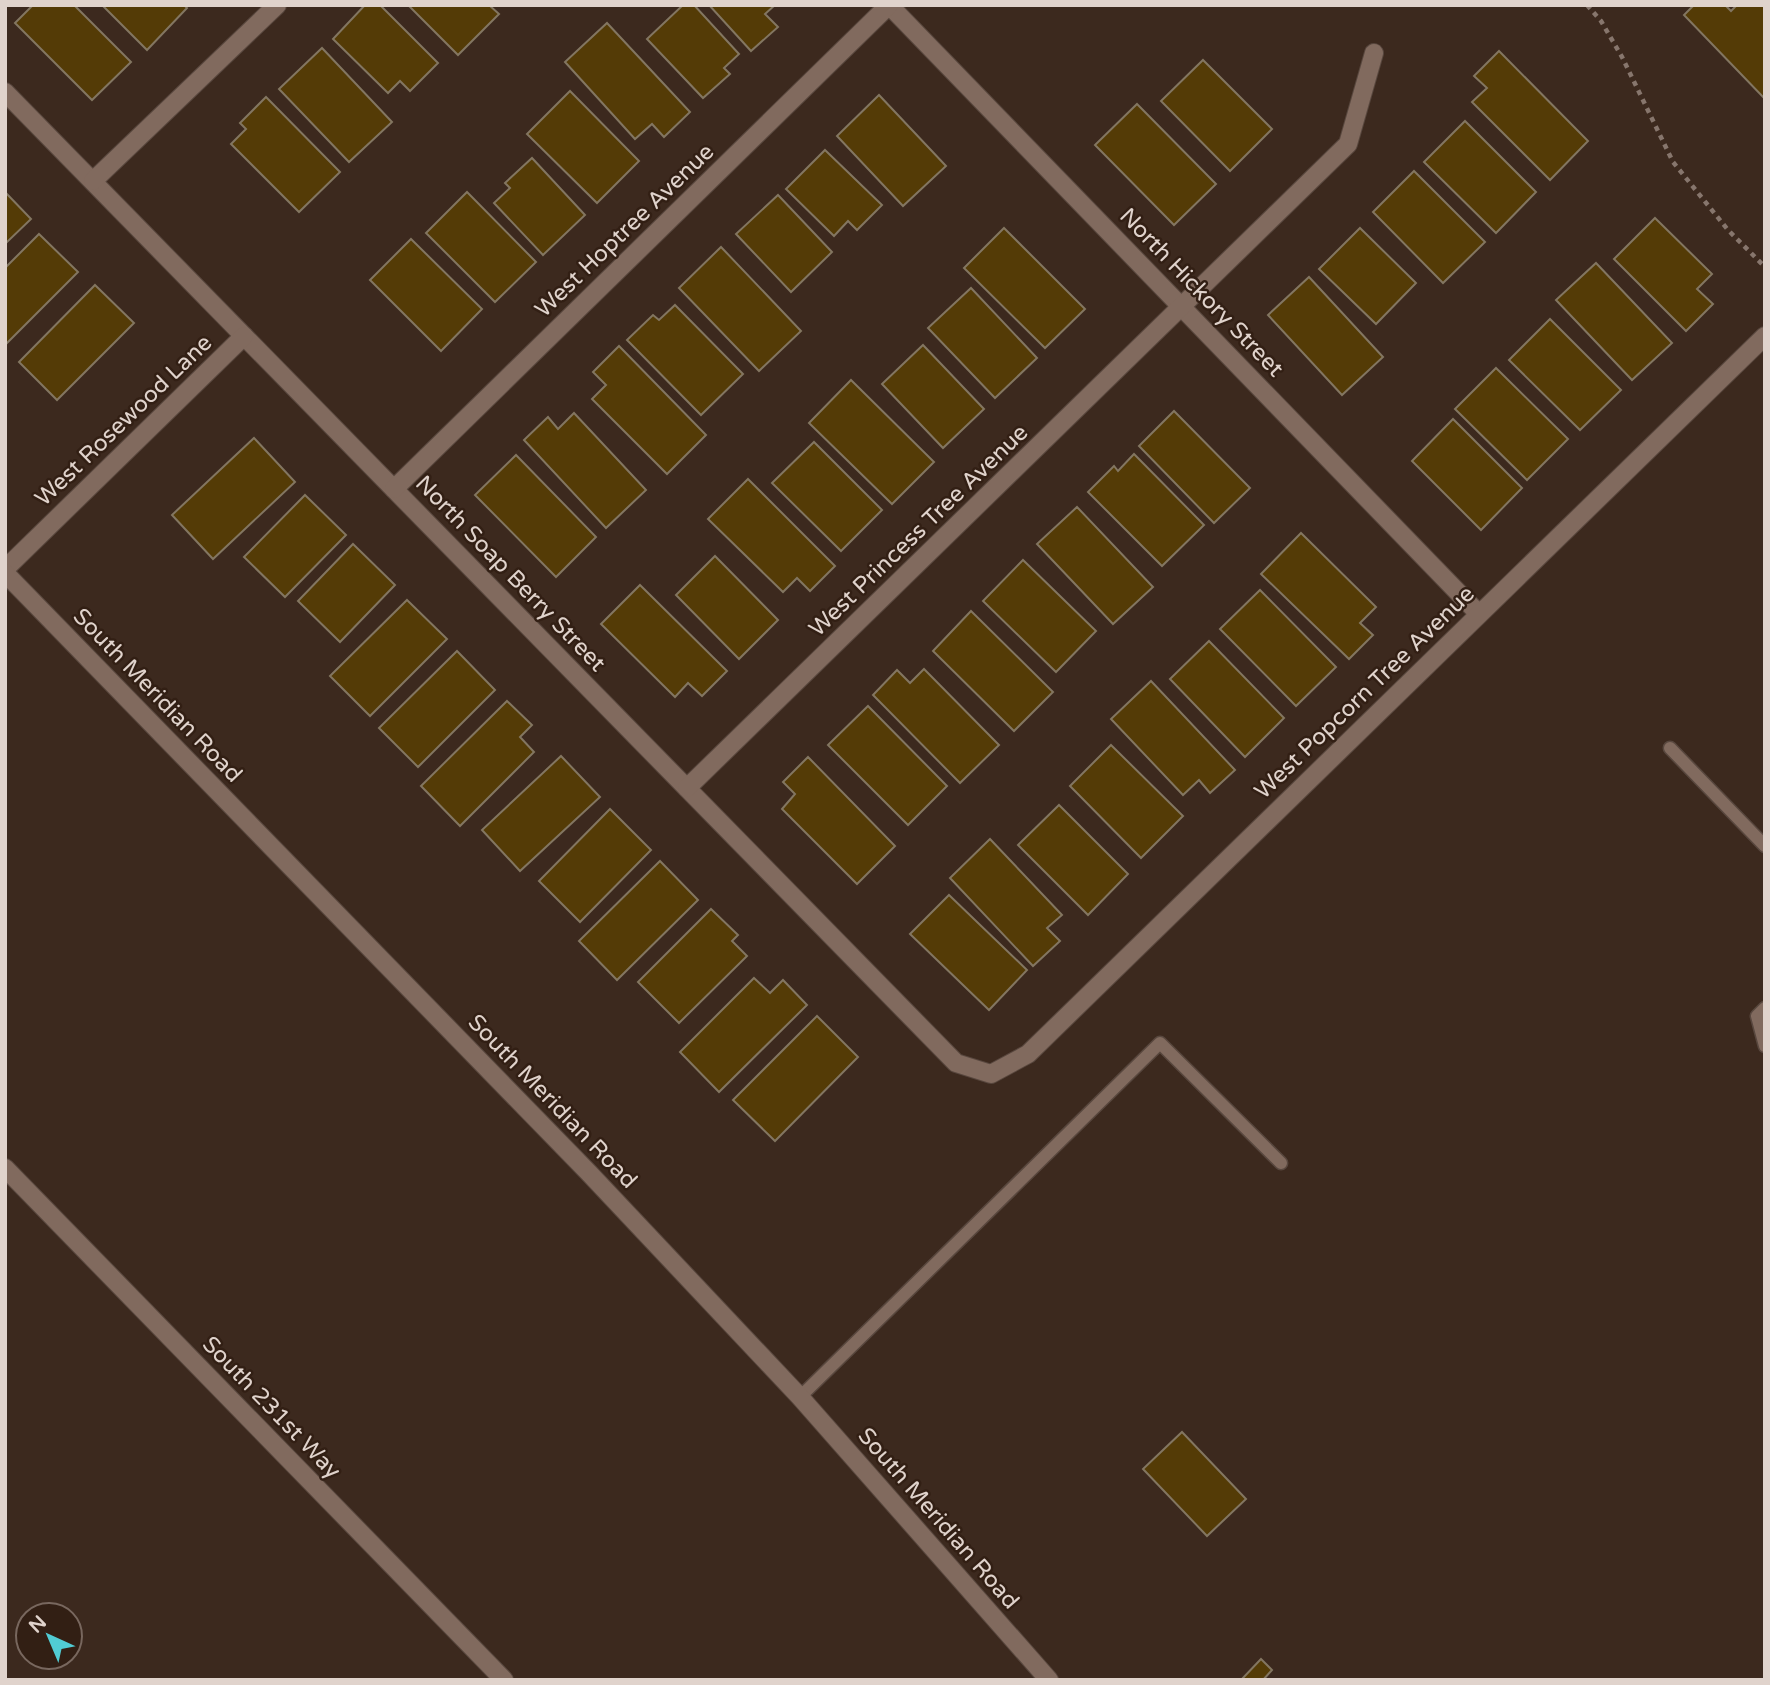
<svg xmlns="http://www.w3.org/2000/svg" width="1770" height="1685" font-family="'Varela Round',sans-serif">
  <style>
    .building { fill: #543b06; stroke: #837661; stroke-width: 2 }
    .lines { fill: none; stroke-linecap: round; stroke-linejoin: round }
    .service-casing { stroke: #58473e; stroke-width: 15 }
    .minor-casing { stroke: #58473e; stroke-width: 20 }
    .tertiary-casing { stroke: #58473e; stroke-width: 20 }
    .path { stroke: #87766d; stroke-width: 4.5; stroke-dasharray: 5 5; stroke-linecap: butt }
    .service { stroke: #816a5e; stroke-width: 12 }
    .minor { stroke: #816a5e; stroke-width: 18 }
    .tertiary { stroke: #816a5e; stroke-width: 18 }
    .labels { text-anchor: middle; stroke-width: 5; stroke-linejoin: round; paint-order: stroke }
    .street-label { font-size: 23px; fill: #e0d3cc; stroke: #321f14 }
  </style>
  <rect width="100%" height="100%" fill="#3c291e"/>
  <g class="building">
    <polygon points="33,5 74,5 131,62 92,100 15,23"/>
    <polygon points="102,5 184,5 187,8 147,50"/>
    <polygon points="365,5 380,5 438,63 410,91 400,81 388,93 333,39"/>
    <polygon points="408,5 489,5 499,14 458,55"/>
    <polygon points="683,5 694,5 739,54 724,68 730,74 703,98 647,39"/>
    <polygon points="709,5 775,5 765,14 778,27 751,51"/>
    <polygon points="1694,5 1725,5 1731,11 1737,5 1765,5 1765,99 1684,15"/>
    <polygon points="607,23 690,112 664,137 652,124 635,139 565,62"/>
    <polygon points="322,48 392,122 349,162 279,89"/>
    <polygon points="1499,51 1588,141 1550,180 1472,102 1487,88 1474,76"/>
    <polygon points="1203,60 1272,129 1230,171 1161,101"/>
    <polygon points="570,91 639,161 597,203 527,134"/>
    <polygon points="879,95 946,166 903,206 837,136"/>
    <polygon points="266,97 340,172 299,212 231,144 246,129 240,123"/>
    <polygon points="1137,104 1216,184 1174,225 1095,145"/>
    <polygon points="1465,121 1536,192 1496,233 1424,162"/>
    <polygon points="825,150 882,205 857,230 848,221 834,236 786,189"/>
    <polygon points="532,158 585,215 543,255 494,203 510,188 505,183"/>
    <polygon points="1414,171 1485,242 1443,283 1373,212"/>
    <polygon points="5,192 31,219 5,244"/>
    <polygon points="467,192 536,262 495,302 426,233"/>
    <polygon points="778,195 832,252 791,292 736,234"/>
    <polygon points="1655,218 1712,274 1697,289 1713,304 1686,331 1614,259"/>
    <polygon points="1004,228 1085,309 1045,348 964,268"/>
    <polygon points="1360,228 1416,283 1376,324 1319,269"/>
    <polygon points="39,234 78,272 5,345 5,268"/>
    <polygon points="411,239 482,309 441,351 370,280"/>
    <polygon points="721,247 801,331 759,371 679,288"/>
    <polygon points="1596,263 1672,343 1632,380 1556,300"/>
    <polygon points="1309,277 1383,357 1342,395 1268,315"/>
    <polygon points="95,285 134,323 57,400 19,362"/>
    <polygon points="971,288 1037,358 995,398 928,328"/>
    <polygon points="675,305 743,374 701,415 627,340 653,315 659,320"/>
    <polygon points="1550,319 1621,390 1580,430 1509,360"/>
    <polygon points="923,345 984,409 943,448 882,384"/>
    <polygon points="619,346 706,435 667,474 592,399 606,385 593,372"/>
    <polygon points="1496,368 1568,439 1527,480 1455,409"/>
    <polygon points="851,380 934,462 892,504 809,423"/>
    <polygon points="1174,411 1250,488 1214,523 1139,446"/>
    <polygon points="574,413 646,490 606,528 524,440 548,417 558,429"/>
    <polygon points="1453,419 1522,488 1481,530 1412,461"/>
    <polygon points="254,438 295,482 213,559 172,515"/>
    <polygon points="814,442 882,510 841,551 772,483"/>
    <polygon points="1134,454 1204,525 1162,566 1088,492 1114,466 1118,471"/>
    <polygon points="516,455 596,537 556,577 475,495"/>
    <polygon points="748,479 835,566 810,591 797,578 783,592 708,519"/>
    <polygon points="305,495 346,535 285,597 244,557"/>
    <polygon points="1077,507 1153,587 1113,624 1037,544"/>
    <polygon points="1301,533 1376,607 1360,623 1373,635 1349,659 1261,574"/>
    <polygon points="353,544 395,585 340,642 298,601"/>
    <polygon points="715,556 778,620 739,659 676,595"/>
    <polygon points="1023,560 1096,631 1056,672 983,601"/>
    <polygon points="640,585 727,671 702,696 688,683 675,697 601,624"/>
    <polygon points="1260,590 1336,667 1296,706 1220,629"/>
    <polygon points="407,600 447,639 370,716 330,676"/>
    <polygon points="971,611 1053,692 1014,731 933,651"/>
    <polygon points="1209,641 1284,718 1245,757 1170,679"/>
    <polygon points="457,651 495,690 418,767 379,728"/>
    <polygon points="924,669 999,745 960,783 873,695 897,670 910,683"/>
    <polygon points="1151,681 1235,770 1210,793 1199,780 1183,795 1111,719"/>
    <polygon points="507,701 532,725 520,737 534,752 460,826 421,786"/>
    <polygon points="868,706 947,786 908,825 828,745"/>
    <polygon points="1111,745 1183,816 1141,858 1070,786"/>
    <polygon points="561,756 600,797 520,871 482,830"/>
    <polygon points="808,757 895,846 857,884 782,809 795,794 783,782"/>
    <polygon points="1059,805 1128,874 1088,915 1018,845"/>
    <polygon points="610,809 651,850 580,922 539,881"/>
    <polygon points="990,839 1062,915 1047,928 1060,941 1033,966 950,878"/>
    <polygon points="660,861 698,900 617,980 579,941"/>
    <polygon points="949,895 1027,970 989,1010 910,934"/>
    <polygon points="711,909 738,935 732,941 747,956 679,1023 638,982"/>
    <polygon points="754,978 770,993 783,980 807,1005 719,1092 680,1052"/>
    <polygon points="817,1016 858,1057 775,1141 733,1100"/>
    <polygon points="1182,1432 1246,1499 1207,1536 1143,1469"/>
    <polygon points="1261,1659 1272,1670 1263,1680 1241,1680"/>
  </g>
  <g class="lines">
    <defs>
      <g id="service">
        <polyline points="1670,748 1765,846"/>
        <polyline points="1765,1008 1757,1016 1765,1046"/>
        <polyline points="800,1397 1160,1043 1281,1163"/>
      </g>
      <g id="minor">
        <polyline points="889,5 1479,614"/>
        <polyline points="5,92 956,1063 991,1074 1028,1054 1765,336"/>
        <polyline points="93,181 277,5"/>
        <polyline points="394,489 889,5"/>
        <polyline points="5,569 244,336"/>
        <polyline points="687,788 1348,144 1374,53"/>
        <polyline points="5,1168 504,1680"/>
      </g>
      <polyline id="tertiary" points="5,573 589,1173 800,1397 1049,1680"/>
    </defs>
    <use href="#service" class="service-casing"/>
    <use href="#minor" class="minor-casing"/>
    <use href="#tertiary" class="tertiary-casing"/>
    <polyline class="path" points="1587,5 1601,21 1622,57 1673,162 1728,230 1765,267"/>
    <use href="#service" class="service"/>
    <use href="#minor" class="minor"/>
    <use href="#tertiary" class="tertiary"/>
  </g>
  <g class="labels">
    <g class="street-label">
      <text transform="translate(624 230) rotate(-44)" y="8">West Hoptree Avenue</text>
      <text transform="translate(1202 292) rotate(46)" y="8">North Hickory Street</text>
      <text transform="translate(123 420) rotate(-44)" y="8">West Rosewood Lane</text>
      <text transform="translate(918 530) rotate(-44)" y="8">West Princess Tree Avenue</text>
      <text transform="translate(511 573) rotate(46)" y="8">North Soap Berry Street</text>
      <text transform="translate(1364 692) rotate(-44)" y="8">West Popcorn Tree Avenue</text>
      <text transform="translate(158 695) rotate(46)" y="8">South Meridian Road</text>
      <text transform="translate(553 1101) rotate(46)" y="8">South Meridian Road</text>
      <text transform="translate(272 1407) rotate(46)" y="8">South 231st Way</text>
      <text transform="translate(939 1518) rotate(49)" y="8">South Meridian Road</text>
    </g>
  </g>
  <rect width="1770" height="1685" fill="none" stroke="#e0d3cc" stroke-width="14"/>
  <g transform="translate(49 1636) rotate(316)"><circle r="33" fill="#321f14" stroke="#78675e" stroke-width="2"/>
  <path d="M0-5L12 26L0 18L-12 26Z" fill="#51ccd4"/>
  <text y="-10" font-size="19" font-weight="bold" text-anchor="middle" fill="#e0d3cc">N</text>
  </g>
</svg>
